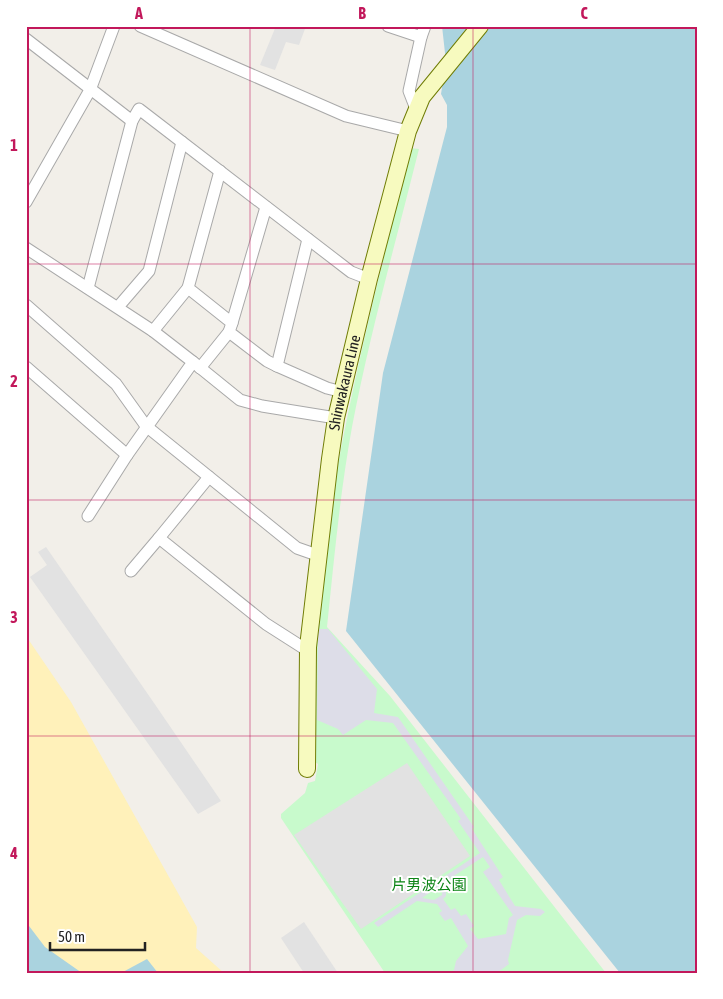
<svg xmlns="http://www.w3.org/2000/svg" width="723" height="999" font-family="'Asap Condensed','Noto Sans JP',sans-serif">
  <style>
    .sand { fill: #fff1ba }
    .park { fill: #c8facc }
    .parking { fill: #e2e2e2 }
    .plaza { fill: #dddde8; fill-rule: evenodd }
    .water { fill: #aad3df }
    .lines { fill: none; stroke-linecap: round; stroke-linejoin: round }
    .minor-casing { stroke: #a9a9a9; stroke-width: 13 }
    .secondary-casing { stroke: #707d05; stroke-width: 18 }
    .minor { stroke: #fff; stroke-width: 11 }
    .secondary { stroke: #f7fabf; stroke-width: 16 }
    .grid { fill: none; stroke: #c2185b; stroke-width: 1; stroke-opacity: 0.55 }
    .labels { text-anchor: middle; stroke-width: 4; stroke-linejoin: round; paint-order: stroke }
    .street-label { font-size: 15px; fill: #222; stroke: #fff }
    .park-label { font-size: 15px; fill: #0c8416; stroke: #fff }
    .neatline { fill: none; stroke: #c2185b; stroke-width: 2 }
    .grid-label { font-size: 16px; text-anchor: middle; font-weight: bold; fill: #c2185b }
  </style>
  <rect width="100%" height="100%" fill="#f2efe9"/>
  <polygon class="sand" points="26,636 71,702 197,927 196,948 224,973 26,973"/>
  <path class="park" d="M410,148L419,149C396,241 370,333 352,427C340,493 334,560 327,627L390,696L606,973H385L281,818V814L305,793L308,783L315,781L318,764L315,762C315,717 313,671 316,626C329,464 373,306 410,148Z"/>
  <g class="parking">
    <polygon points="276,26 306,26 299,45 286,42 275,70 260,65"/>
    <polygon points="46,547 154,703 221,801 198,814 30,577 47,565 38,552"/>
    <polygon points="407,763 470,856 361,929 294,835"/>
    <polygon points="304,922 338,973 304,973 281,938"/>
  </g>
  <path class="plaza" d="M318,629H328L377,689L374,713L398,717L474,827L472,829L503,877L499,880L515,906L541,909L545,912L540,916L526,915L517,920L508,960L509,964L501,970L493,973H450L454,970L456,961L468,946L451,918L445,921L439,913L442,911L437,904L417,901L378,927L374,923L480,853L458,821L461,819L393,723L366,720L343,735L338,729L317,720ZM483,857L490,867L483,872L513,915L509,918L506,934L478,939L470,929L474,926L466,914L461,916L455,908L451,910L443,899L446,896V881ZM442,884V895L434,900L422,898Z"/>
  <g class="water">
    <polygon points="442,26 697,26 697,973 620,973 346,631 383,373 447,127 447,105 441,94 446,62"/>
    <polygon points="26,922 45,947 82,973 26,973"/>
    <polygon points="147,959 158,973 121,973"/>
  </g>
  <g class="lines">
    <defs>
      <g id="minor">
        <polyline points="140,26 346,116 408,131"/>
        <polyline points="388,26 421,37 425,26"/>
        <polyline points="26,39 132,121 139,109 351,272 369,279"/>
        <polyline points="416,109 409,91 421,37"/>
        <polyline points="220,171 188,288 232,323 229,332 267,361 277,366"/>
        <polyline points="26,202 90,90 114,26"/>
        <polyline points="308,239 277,366 327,388 343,392"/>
        <polyline points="26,248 153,331 188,288"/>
        <polyline points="88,288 132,121"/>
        <polyline points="26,305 116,384 146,426 297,548 317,555"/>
        <polyline points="118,307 149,271 182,142"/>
        <polyline points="232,323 266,207"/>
        <polyline points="193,362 240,400 262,406 336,418"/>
        <polyline points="26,367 127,455 193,362 153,331"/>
        <polyline points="200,368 229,332"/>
        <polyline points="209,477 159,538 266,624 302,647 308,647"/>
        <polyline points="88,516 127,455"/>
        <polyline points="131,571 159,538"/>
      </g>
      <g id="secondary">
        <path id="s1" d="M307,769L308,647L330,459L336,418L369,279L408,131L422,97L480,26"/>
      </g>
    </defs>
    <use href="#minor" class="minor-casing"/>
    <use href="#secondary" class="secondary-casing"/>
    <use href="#minor" class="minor"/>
    <use href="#secondary" class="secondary"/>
  </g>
  <path class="grid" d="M250,26V973M473,26V973M26,264H697M26,500H697M26,736H697"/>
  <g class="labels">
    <g class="street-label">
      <text dy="5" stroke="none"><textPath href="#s1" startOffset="389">Shinwakaura Line</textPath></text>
    </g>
    <g class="park-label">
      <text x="429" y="890">片男波公園</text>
    </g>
  </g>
  <rect width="723" height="999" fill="none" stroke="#ffffff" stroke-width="55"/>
  <path d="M50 942v8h95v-8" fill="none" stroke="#222222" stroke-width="2.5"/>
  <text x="58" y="942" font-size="15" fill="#222222" stroke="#ffffff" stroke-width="4" paint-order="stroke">50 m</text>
  <rect x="28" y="28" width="668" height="944" class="neatline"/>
  <g class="grid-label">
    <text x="139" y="19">A</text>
    <text x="362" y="19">B</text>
    <text x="584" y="19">C</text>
    <text x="14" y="151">1</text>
    <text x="14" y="387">2</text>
    <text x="14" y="623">3</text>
    <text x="14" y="859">4</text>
  </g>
</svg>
